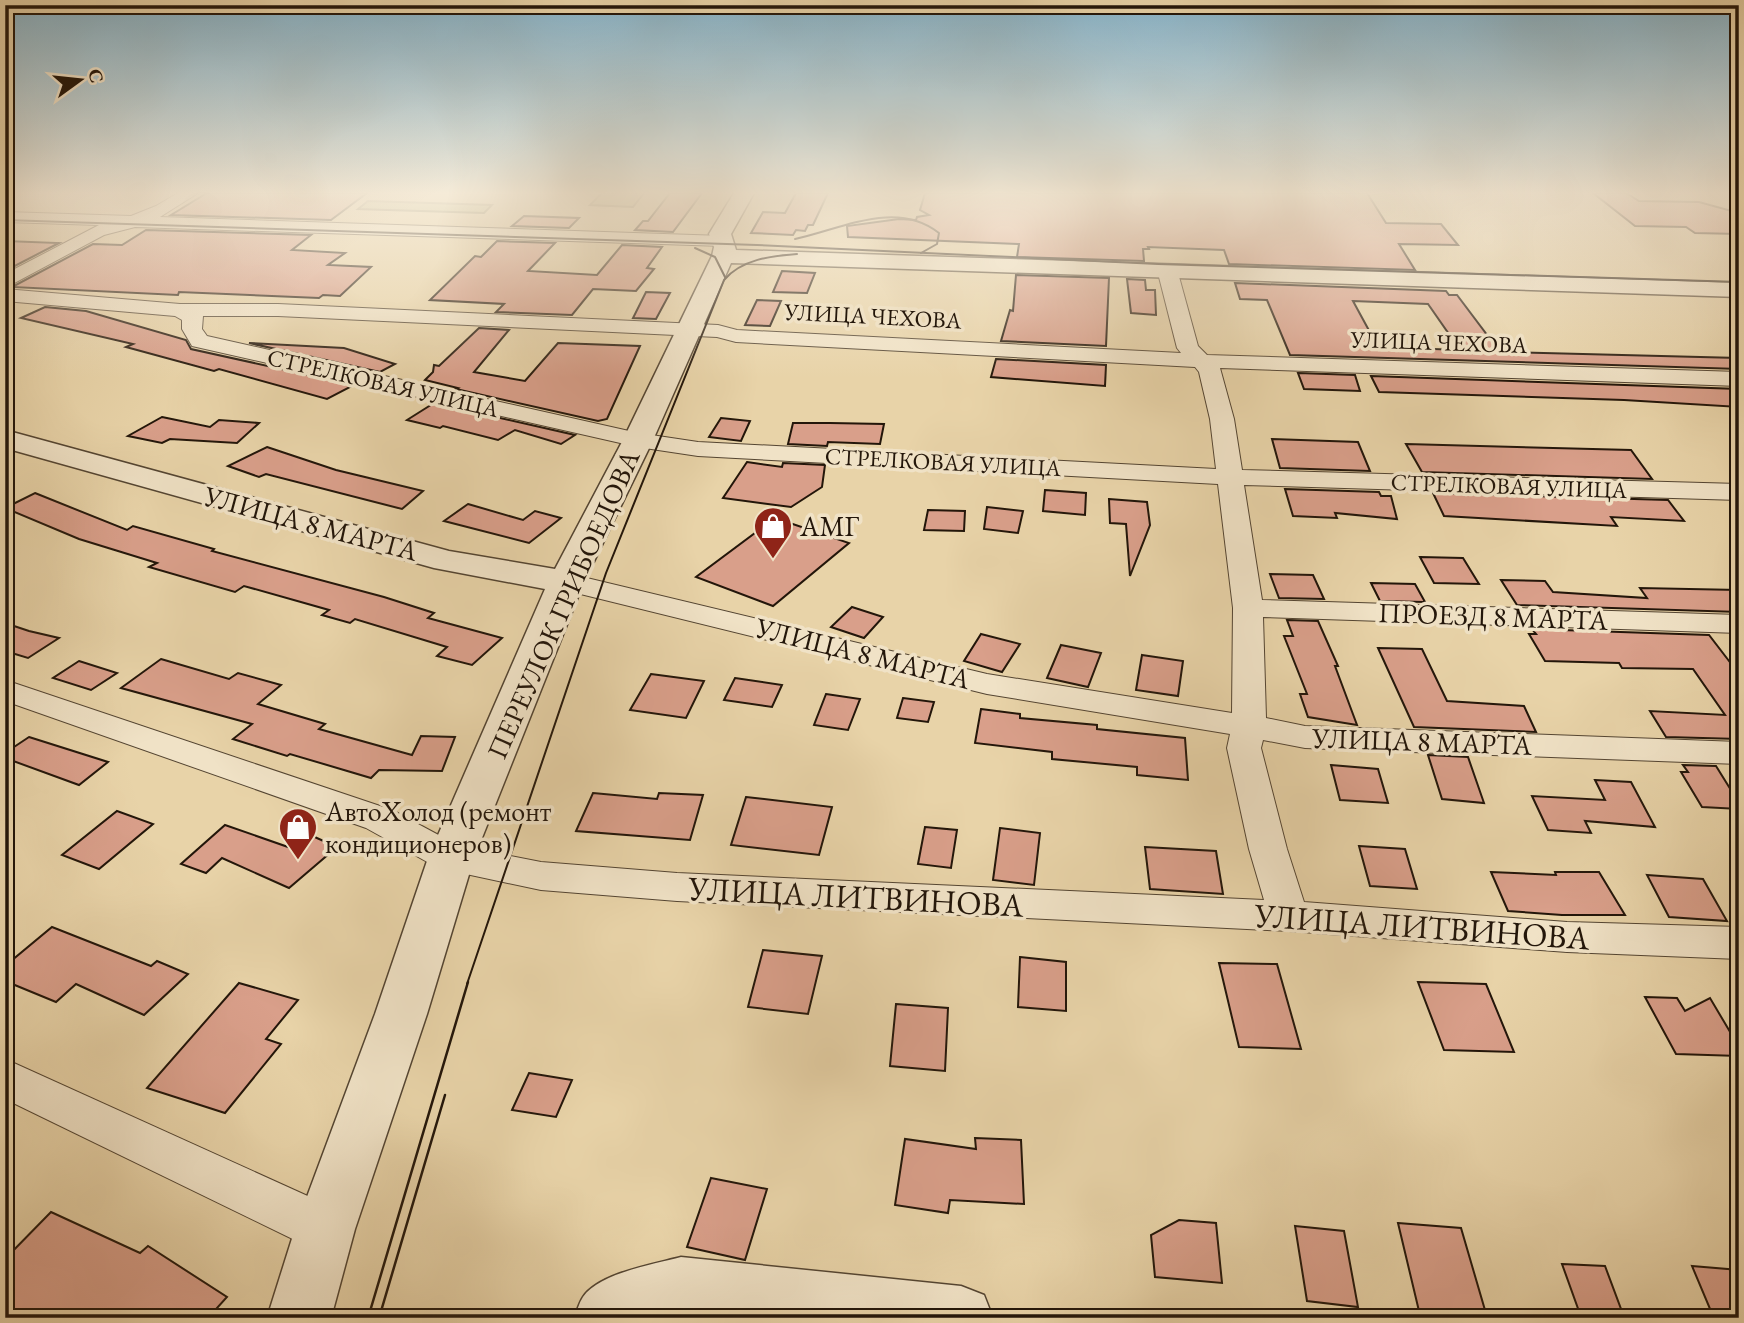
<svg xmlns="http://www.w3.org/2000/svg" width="1744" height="1323" font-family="'EB Garamond',serif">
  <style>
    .green { fill: #b9bb85; stroke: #6e6848; stroke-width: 2 }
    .building { fill: #d99f8a; stroke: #23160a; stroke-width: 2; fill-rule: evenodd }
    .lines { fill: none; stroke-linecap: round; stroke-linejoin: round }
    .minor-casing { stroke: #544532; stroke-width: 2 }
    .tertiary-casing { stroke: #544532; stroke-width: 3 }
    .minor { fill: #f0e2c6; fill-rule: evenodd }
    .tertiary { fill: #f0e2c6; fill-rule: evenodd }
    .tram-far1 { stroke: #23160a; stroke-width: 2 }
    .tram { stroke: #23160a; stroke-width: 2.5 }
    .labels { text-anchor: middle; stroke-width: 7; stroke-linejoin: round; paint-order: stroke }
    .far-street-label { font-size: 23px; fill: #23160a; stroke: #f0e2c6 }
    .street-label { font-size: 28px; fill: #23160a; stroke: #f0e2c6 }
    .poi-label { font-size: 28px; fill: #23160a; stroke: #f0e2c6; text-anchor: start }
    .near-street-label { font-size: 33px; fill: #23160a; stroke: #f0e2c6 }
  </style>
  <rect width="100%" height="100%" fill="#e8d3a8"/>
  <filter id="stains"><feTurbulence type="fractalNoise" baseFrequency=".00286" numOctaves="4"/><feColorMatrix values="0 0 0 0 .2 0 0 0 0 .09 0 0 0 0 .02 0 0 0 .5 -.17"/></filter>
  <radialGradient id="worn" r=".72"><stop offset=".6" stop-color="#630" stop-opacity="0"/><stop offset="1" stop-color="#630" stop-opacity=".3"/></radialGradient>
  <g class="green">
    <polygon points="602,193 644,193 633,207 590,205"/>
    <polygon points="368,201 492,205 484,213 358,209"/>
  </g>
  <g class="building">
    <polygon points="207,193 367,193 331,220 171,215"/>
    <polygon points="670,193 702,193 673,232 635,230 643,221 648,221"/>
    <polygon points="796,193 828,193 813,225 808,225 805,231 796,230 793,235 751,233 763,212 785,213"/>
    <polygon points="925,193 1367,193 1386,223 1441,224 1458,245 1399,244 1415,270 1229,264 1224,250 1148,247 1149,249 1143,249 1144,261 1017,257 1019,244 848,237 847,226 899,219 916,220 917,217 929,215 920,210"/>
    <polygon points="1593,193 1626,193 1639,201 1699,202 1739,213 1739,234 1695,233 1686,227 1635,226"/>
    <polygon points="524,216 579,218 569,228 512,226"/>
    <polygon points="146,230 311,235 292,250 345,253 328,265 371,267 340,296 323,295 319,298 179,292 178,295 12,287 93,244 122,245"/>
    <polygon points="5,241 59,243 5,271"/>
    <polygon points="497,241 555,243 528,271 597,275 622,245 662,247 647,268 654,269 636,291 593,289 572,315 496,312 504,304 430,300 475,256 481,257"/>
    <polygon points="782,271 815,273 807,293 773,292"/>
    <polygon points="1016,275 1109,278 1106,346 1001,341 1010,310 1013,311"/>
    <polygon points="1127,279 1145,280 1146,290 1155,290 1156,315 1131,313"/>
    <path d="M1235,283L1446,291L1449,295H1457L1500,352L1739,358V369L1290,355L1267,300L1240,299ZM1353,301L1428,304L1460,350L1378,347Z"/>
    <polygon points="646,292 670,293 656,319 633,318"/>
    <polygon points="757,300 781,301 770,326 745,325"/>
    <polygon points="45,307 86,311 186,340 191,349 354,385 327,399 219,369 214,371 126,347 133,344 21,318"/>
    <polygon points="479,328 509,330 474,372 525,381 558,343 640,346 607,419 598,421 456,389 458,388 425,380 433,372 434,365 439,366"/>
    <polygon points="249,343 344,348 395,364 380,372"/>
    <polygon points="996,359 1106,365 1105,386 991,377"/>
    <polygon points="1298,373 1355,375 1360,391 1304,389"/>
    <polygon points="1371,376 1739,389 1739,407 1624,400 1379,392"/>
    <polygon points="434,403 575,435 561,444 515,430 498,440 443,426 440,428 407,420"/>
    <polygon points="162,417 210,427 219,420 259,423 237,443 170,439 162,443 128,436"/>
    <polygon points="721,418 750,421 741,441 709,437"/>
    <polygon points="793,423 830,423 884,424 880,444 828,442 827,446 788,444"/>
    <polygon points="1272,439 1358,442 1370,471 1280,468"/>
    <polygon points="1406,444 1631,450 1652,479 1422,472"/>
    <polygon points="267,447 336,470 423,491 402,509 266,474 259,477 228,466"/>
    <polygon points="747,462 782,467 783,463 825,465 822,487 791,507 723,498"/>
    <polygon points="1285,489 1379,492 1381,496 1391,496 1397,519 1335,513 1337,518 1293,516"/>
    <polygon points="1045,490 1086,493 1085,515 1043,511"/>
    <polygon points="35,493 127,530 133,526 214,549 212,551 384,597 434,613 428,618 502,638 472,665 437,656 447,647 355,619 350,623 322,615 329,610 244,586 235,592 149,567 157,563 79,539 5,508"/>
    <polygon points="1433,493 1668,500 1684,521 1611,517 1617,526 1444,516"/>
    <polygon points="1109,499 1147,502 1150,525 1130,576 1126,524 1110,523"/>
    <polygon points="468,504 523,520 535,511 561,518 529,543 444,521"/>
    <polygon points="987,507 1023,511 1018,533 984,529"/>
    <polygon points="928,510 965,511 964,531 924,530"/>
    <polygon points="775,518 849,543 773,606 696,577"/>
    <polygon points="1420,557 1463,558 1479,584 1434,583"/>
    <polygon points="1270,574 1313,575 1324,599 1279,598"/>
    <polygon points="1501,580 1545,581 1553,592 1647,598 1640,588 1739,590 1739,612 1517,605"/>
    <polygon points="1371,583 1415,584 1425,602 1380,601"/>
    <polygon points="852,607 883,617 864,638 831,627"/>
    <polygon points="1287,620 1318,621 1338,666 1335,666 1357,725 1308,717 1300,694 1307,694 1284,636 1293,636"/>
    <polygon points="5,623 29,631 59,638 28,658 5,651"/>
    <polygon points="1532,629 1709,635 1739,674 1739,739 1666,737 1650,711 1725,715 1693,669 1622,668 1619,663 1545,661 1529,634 1536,634"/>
    <polygon points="981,634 1020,644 1002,672 964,661"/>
    <polygon points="1061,645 1101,653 1088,687 1047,678"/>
    <polygon points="1378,648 1422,649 1447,701 1524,706 1536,732 1414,727"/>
    <polygon points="1142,655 1183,661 1178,696 1136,690"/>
    <polygon points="161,659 229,679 238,673 281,685 258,704 325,724 319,729 412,755 421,736 455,737 442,771 379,770 371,778 290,754 287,756 233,739 252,724 121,688"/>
    <polygon points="79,661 117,673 91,690 53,678"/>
    <polygon points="651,674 704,681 686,718 630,710"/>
    <polygon points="735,678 782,685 772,707 724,700"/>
    <polygon points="826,694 860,699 848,730 814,725"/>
    <polygon points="903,698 934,702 928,722 897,718"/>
    <polygon points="981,709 1020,714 1020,718 1097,725 1097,729 1185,738 1188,780 1137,775 1137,767 1052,759 1052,752 975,743"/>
    <polygon points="29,737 108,762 79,785 5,758 5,753"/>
    <polygon points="1428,755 1468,757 1484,803 1442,799"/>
    <polygon points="1331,765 1378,769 1388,803 1340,800"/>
    <polygon points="1683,765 1716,766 1739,803 1739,809 1702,807 1681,772 1688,772"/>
    <polygon points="1595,780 1631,782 1655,827 1585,821 1591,833 1548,830 1532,796 1605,800"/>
    <polygon points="593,793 657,799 659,793 703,795 690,840 576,831"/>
    <polygon points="746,797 832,807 819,855 731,845"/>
    <polygon points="117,811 153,824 99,869 62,855"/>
    <polygon points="225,825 291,848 308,834 337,847 289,888 222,858 206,873 181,864"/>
    <polygon points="925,827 957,830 951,868 918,864"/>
    <polygon points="1000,828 1040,833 1034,885 993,880"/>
    <polygon points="1359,846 1405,849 1417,889 1370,886"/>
    <polygon points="1145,847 1216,851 1223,894 1150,889"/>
    <polygon points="1491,872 1556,875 1555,872 1599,872 1625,915 1562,915 1508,911"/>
    <polygon points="1647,875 1703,879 1727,921 1669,917"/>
    <polygon points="52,927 151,966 157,961 188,974 144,1015 76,984 56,1002 5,981 5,966"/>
    <polygon points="763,950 822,956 808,1014 748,1007"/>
    <polygon points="1020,957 1066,962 1066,1011 1018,1007"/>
    <polygon points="1219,963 1277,964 1301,1049 1239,1047"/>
    <polygon points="1418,982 1486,984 1514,1052 1444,1050"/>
    <polygon points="239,983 298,1000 266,1039 281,1044 225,1113 147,1088"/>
    <polygon points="1645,997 1677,998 1685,1011 1710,998 1739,1047 1739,1056 1676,1054"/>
    <polygon points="896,1004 948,1008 945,1071 890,1066"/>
    <polygon points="529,1073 572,1080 556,1117 512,1110"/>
    <polygon points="975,1138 1021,1140 1024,1204 950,1200 948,1213 895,1205 905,1139 976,1149"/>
    <polygon points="711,1178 767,1189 745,1260 687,1247"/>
    <polygon points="51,1212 140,1253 148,1246 227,1297 208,1318 5,1318 5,1259"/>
    <polygon points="1179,1220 1216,1223 1222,1283 1155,1277 1151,1235"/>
    <polygon points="1398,1223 1461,1228 1487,1317 1419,1311"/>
    <polygon points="1295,1226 1344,1231 1358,1307 1307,1301"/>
    <polygon points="1562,1264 1605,1266 1624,1317 1580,1314"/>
    <polygon points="1692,1266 1739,1270 1739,1318 1713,1316"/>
  </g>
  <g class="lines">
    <defs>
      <g id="minor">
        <polygon points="178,193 198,193 160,217 723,236 732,241 723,246 135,227 104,235 5,288 5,274 99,225 5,222 5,212 131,216 156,206"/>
        <path d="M1168,267L1178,273L1198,346L1207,355L1739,372V386L1220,368L1234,419L1242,470L1739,484V500L1244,485L1262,600L1739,615V633L1263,617L1266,718L1305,726L1739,742V764L1305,748L1263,740L1261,748L1287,849L1304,902L1567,922L1739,927V959L1567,952L1289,931L677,901L541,890L438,868L366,828L5,701V680L392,810L459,846L541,862L677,873L1264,900L1249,849L1227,748L1230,734L987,694L556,588L552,582L556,576L566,573L987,674L1232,713L1233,608L1218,484L698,456L638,447L192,346L182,329V320L175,316L5,301V289L180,304H278L718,325L737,330L1181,353L1177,348L1158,273ZM203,316H278L717,337L736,342L1195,367L1199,372L1210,419L1216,469L698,442L638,433L207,336L202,329Z"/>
        <polygon points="5,1059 343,1212 350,1229 343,1246 325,1252 307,1246 5,1099"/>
      </g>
      <g id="tertiary">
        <polygon points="734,193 754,193 731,234 736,250 1739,283 1739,297 731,263 653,440 584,582 474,858 427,1014 355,1229 331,1318 267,1318 295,1229 375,1014 428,858 545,589 434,568 5,448 5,430 449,551 555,569 623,440 712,256 714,247 709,234"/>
        <path d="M681,1257L961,1286L984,1295L993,1318H574C577,1311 579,1303 583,1297C599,1273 655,1264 681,1257Z"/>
      </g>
    </defs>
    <use href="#minor" class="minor-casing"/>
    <use href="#tertiary" class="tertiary-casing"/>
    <use href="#minor" class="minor"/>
    <use href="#tertiary" class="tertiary"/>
    <g class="tram-far1">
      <polyline points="5,220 757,245 1158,264 1739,282"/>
      <path d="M795,239C842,229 896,199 939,233L937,244L921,253"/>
      <polyline points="695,248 715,257 725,277"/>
      <path d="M467,984L606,573L724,280C742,259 771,256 797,254"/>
    </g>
    <g class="tram">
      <polyline points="368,1318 468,982"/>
      <polyline points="379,1318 445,1095"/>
    </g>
  </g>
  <linearGradient id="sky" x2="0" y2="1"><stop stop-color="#87b6ce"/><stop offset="0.51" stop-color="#f5ebd8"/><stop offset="1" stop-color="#f5ebd8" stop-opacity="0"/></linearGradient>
  <rect width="1744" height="378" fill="url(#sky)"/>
  <defs>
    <symbol id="shop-pin" viewBox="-11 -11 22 30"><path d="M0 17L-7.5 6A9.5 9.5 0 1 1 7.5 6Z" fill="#8f2418" stroke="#f0e2c6"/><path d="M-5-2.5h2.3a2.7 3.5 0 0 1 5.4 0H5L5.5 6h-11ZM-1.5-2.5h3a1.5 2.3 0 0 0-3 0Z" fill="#fff"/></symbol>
  </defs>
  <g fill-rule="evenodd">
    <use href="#shop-pin" x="751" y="504" width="44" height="60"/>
    <use href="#shop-pin" x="276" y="805" width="44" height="60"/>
  </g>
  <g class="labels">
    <g class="far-street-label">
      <text transform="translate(873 316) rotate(3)" y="8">УЛИЦА ЧЕХОВА</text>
      <text transform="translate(1439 342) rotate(2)" y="8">УЛИЦА ЧЕХОВА</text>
      <text transform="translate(383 383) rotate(13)" y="8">СТРЕЛКОВАЯ УЛИЦА</text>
      <text transform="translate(943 462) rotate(3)" y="8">СТРЕЛКОВАЯ УЛИЦА</text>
      <text transform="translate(1509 486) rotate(2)" y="8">СТРЕЛКОВАЯ УЛИЦА</text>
    </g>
    <g class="street-label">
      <text transform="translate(311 523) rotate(15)" y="10">УЛИЦА 8 МАРТА</text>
      <text transform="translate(563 604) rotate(-66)" y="10">ПЕРЕУЛОК ГРИБОЕДОВА</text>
      <text transform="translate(1493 616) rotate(2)" y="10">ПРОЕЗД 8 МАРТА</text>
      <text transform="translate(863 653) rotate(14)" y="10">УЛИЦА 8 МАРТА</text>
      <text transform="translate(1422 741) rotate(2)" y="10">УЛИЦА 8 МАРТА</text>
    </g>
    <g class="poi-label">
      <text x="800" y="536">АМГ</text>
      <text x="325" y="821">АвтоХолод (ремонт<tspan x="325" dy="32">кондиционеров)</tspan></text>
    </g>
    <g class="near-street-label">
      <text transform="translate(856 896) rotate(3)" y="12">УЛИЦА ЛИТВИНОВА</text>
      <text transform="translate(1422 926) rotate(4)" y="12">УЛИЦА ЛИТВИНОВА</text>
    </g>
  </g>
  <rect width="1744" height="1323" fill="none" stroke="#e8d3a8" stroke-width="28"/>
  <rect x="7" y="7" width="1730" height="1309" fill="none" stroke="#23160a" stroke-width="3.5"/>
  <rect x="14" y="14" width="1716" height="1295" fill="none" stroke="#23160a" stroke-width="2"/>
  <g transform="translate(80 80) rotate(75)" stroke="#f0e2c6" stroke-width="5" paint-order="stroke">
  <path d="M0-5L12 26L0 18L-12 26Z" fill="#23160a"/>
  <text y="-10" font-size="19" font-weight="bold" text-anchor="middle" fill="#23160a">С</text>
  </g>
  <rect width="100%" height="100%" filter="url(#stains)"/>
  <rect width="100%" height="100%" fill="url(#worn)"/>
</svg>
